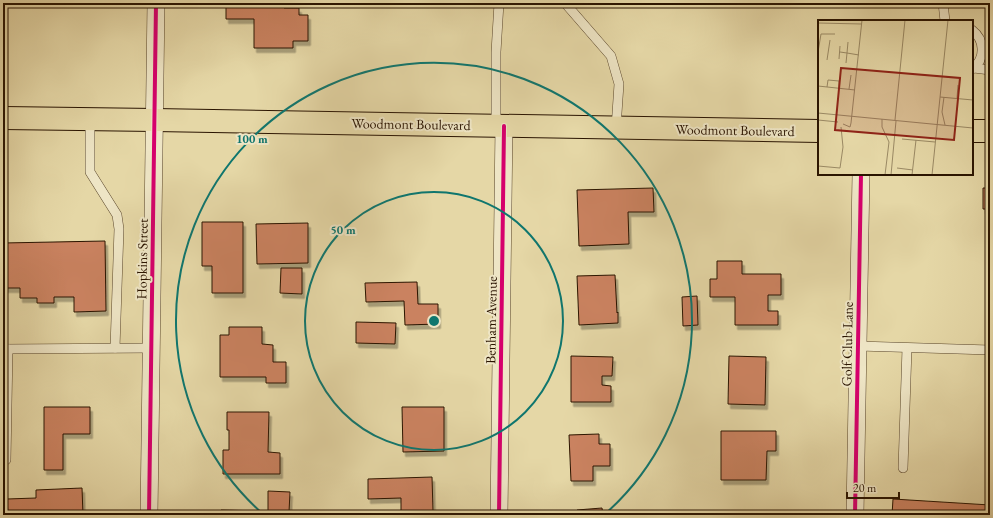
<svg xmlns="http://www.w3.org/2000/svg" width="993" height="518" font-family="'EB Garamond',serif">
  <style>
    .building { fill: #ca8261; stroke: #2a1400; filter: url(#shadow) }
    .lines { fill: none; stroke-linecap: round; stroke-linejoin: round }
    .lane-casing { stroke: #59452a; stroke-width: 10 }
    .street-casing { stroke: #59452a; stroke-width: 18 }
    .primary-casing { stroke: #2a1400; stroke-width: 24 }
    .lane { stroke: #eee5c5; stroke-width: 9 }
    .street { stroke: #eee5c5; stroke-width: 17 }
    .primary { stroke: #e5d7a6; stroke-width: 22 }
    .cycleway-casing { stroke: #eee5c5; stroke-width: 6 }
    .cycleway { stroke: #d6006c; stroke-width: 4 }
    .ring { fill: none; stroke: #0f766e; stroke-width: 2 }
    .labels { text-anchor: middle; stroke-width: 4; stroke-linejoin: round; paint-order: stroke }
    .street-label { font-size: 14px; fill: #2a1400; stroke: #eee5c5 }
    .inset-road { fill: none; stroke: #9a8964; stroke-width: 1 }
    .view { fill: #8f2418; fill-opacity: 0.15; stroke: #8f2418; stroke-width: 2 }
    .inset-edge { fill: none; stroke: #2a1400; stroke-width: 2 }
    .centre { fill: #0f766e; stroke: #eee5c5; stroke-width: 2 }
    .ring-label { font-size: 12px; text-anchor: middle; font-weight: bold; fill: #0f766e; stroke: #eee5c5; stroke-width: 4; stroke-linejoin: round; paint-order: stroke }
  </style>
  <defs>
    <filter id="shadow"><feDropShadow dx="2.5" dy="4.5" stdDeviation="0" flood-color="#0004"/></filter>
  </defs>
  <rect width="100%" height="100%" fill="#e5d7a6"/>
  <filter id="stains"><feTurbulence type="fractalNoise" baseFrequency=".005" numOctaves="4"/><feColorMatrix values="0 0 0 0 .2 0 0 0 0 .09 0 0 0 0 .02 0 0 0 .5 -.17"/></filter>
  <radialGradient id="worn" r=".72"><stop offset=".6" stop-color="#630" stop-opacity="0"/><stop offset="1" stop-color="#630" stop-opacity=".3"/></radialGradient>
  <g class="building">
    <polygon points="226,3 284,3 284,8 299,8 299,15 308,15 308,41 293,41 293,48 254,48 254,19 226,19"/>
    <polygon points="653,188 654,212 628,212 629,244 579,246 577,190"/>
    <polygon points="983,188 990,188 990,229 988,229 988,209 983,209"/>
    <polygon points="202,222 243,222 243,293 212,293 212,266 202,266"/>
    <polygon points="308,223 308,263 257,264 256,224"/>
    <polygon points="105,241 106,311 74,312 74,297 54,297 54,303 37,303 37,298 20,298 20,288 3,288 3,243"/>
    <polygon points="717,261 742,261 742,274 781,274 781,295 768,295 768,311 778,311 778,325 735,325 735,297 710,297 710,279 717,279"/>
    <polygon points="281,268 302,268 302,294 280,293"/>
    <polygon points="615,275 617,313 618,312 618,323 579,325 577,276"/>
    <polygon points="417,282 418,304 438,304 438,324 405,325 404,301 366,302 365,283"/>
    <polygon points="697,296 698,325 683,326 682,297"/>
    <polygon points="356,322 396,323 395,344 356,343"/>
    <polygon points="229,327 262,327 262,344 273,345 273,362 286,362 286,383 266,383 266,377 220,377 220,335 229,335"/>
    <polygon points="571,356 613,357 612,376 602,376 602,385 611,386 611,402 571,402"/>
    <polygon points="729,356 766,357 765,405 728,404"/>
    <polygon points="44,407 90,407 90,434 63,434 63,470 44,470"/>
    <polygon points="402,407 444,407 444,451 403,452"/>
    <polygon points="227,412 269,412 268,452 280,453 280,474 223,474 223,450 229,450 229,430 227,430"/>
    <polygon points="721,431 776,431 776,451 767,451 766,480 721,480"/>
    <polygon points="599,434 599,444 610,444 610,466 593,466 593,481 571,481 569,435"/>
    <polygon points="432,477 433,511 401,512 401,498 368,499 368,479"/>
    <polygon points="82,488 83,515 8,515 7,499 36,498 36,490"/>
    <polygon points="268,491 290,492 289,512 268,512"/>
    <polygon points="893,499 990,505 990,515 892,515"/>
    <polygon points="602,508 603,515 578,515 577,510"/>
    <polygon points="221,510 264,511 264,513 280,513 280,515 221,515"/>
  </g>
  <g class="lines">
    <defs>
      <g id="lane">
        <polyline points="565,3 611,56 619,84 616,128"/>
        <polyline points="943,3 945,21"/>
        <path d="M972,30C985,40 986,59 972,69"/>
        <polyline points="974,68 990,70"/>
        <polyline points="90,119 90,172 117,215 119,229 115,348"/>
        <polyline points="496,126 496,52 499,3"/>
        <polyline points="858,346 990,350"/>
        <polyline points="3,349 152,348"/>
        <polyline points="6,460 8,349"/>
        <polyline points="903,468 907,348"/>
      </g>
      <g id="street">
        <polyline points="149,515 156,3"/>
        <polyline points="499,515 504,126"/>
        <polyline points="855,515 861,174"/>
      </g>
      <g id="primary">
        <polyline points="3,118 155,120 819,131"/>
        <polyline points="972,131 990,131"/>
      </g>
    </defs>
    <use href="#lane" class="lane-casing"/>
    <use href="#street" class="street-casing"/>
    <use href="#primary" class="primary-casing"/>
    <use href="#lane" class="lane"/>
    <use href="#street" class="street"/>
    <use href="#primary" class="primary"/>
    <defs>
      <g id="cycleway">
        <polyline points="149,515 156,3"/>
        <polyline points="499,515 504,126"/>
        <polyline points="855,515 861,174"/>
      </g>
    </defs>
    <use href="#cycleway" class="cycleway-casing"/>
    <use href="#cycleway" class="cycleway"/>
  </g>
  <g class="ring">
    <circle cx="434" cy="321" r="129"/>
    <path d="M263 514A258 258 0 1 1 605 514"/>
  </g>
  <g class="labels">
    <g class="street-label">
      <text transform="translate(411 124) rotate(1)" y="5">Woodmont Boulevard</text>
      <text transform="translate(735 130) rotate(1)" y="5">Woodmont Boulevard</text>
      <text transform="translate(142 259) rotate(-89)" y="5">Hopkins Street</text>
      <text transform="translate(491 320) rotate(-89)" y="5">Benham Avenue</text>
      <text transform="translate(847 344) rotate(-89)" y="5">Golf Club Lane</text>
    </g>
  </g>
  <g transform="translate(818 20)">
    <rect width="155" height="155" fill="#e5d7a6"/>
    <path class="inset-road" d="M0,3L44,4M30,22L29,33L41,35M0,32L3,14H17M22,32L29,33L28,43M21,39L22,26M9,40L12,20M0,66L37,70M9,67L10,60L21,61V68M31,69L33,55M122,77L155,80M126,77L124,92L127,105M139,78L140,65M0,93L155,108M64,99V107L71,122L67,155M0,100L20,102M77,100L87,0M25,104L32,107L33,103L44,0M84,119L117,122M0,146L22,148L25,127L23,107M79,148L95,150M73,155L78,101M94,155L98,120M114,155L130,0"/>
    <path class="view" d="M23,48L142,58L136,120L17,110Z"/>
    <rect width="155" height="155" class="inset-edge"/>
  </g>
  <circle cx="434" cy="321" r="6" class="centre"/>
  <g class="ring-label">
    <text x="252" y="143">100 m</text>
    <text x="343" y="234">50 m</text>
  </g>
  <rect width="993" height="518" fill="none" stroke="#e5d7a6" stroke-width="16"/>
  <rect x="4" y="4" width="985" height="510" fill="none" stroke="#2a1400" stroke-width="2"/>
  <rect x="8" y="8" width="977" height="502" fill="none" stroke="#2a1400"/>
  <path d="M847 492v6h52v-6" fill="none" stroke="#2a1400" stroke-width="2"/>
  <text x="853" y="492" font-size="12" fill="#2a1400" stroke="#eee5c5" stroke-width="3" paint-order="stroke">20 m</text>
  <rect width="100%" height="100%" filter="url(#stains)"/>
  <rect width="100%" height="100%" fill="url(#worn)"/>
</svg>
